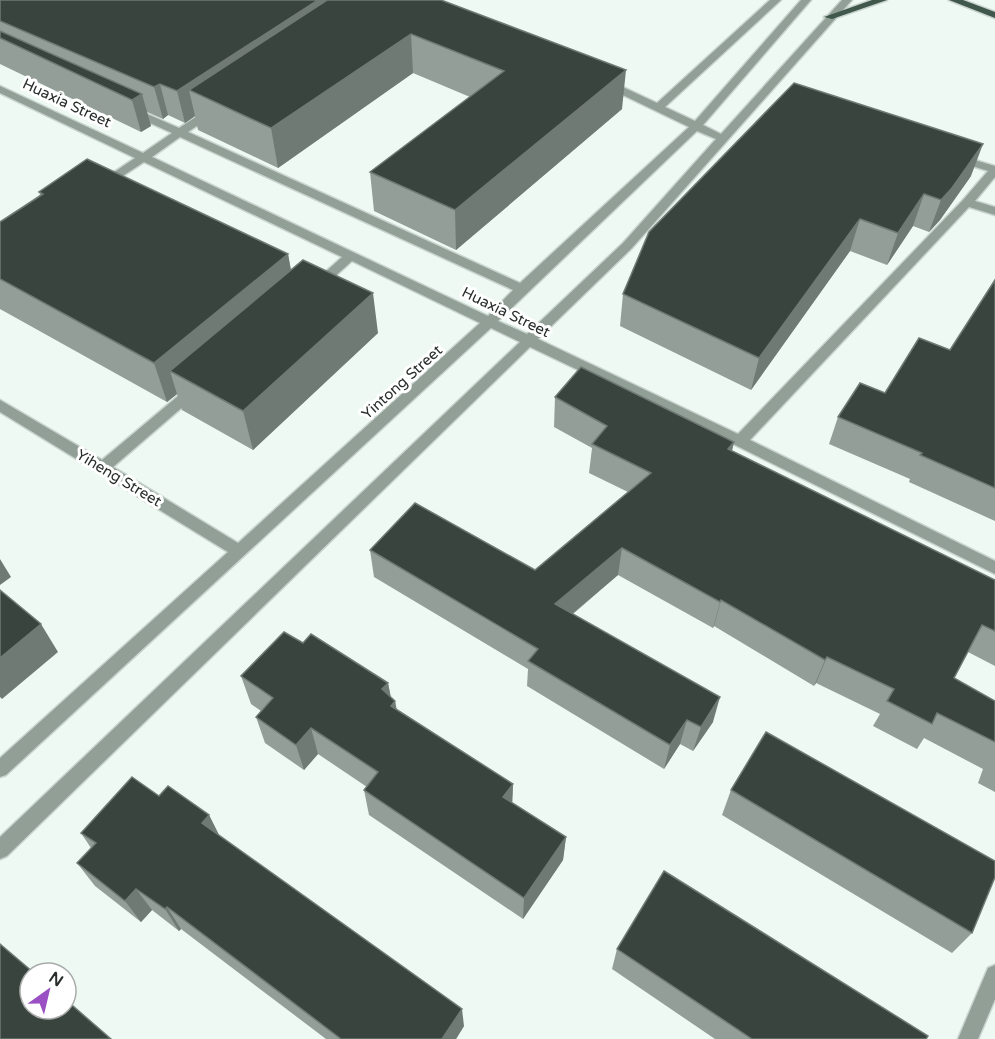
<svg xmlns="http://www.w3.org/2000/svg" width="995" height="1039" font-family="'Varela Round',sans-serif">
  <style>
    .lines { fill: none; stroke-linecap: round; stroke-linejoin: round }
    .minor-casing { stroke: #cad4cf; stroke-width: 3 }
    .major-casing { stroke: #cad4cf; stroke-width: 3 }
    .minor { fill: #919f97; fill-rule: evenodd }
    .major { fill: #3f584b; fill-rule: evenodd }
    .wall { fill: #949e99 }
    .shaded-wall { fill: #707a75 }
    .building { fill: #3a443f; stroke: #707a75; stroke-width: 1.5 }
    .labels { text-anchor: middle; stroke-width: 6; stroke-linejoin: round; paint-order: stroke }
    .street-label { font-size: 15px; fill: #282d2a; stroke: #fff }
  </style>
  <rect width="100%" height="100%" fill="#eef9f3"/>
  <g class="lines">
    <defs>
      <g id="minor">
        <path d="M770,0H781L665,107L695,121L801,0H811L703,125L721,134L842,0H852L631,249L538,339L738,434L963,200L988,171L953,160V156H961L995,166V177L975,201L995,207V215L969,207L750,440L995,561V574L735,445L530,347L7,856L0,859V837L520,342L491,328L6,775L0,777V758L228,552L0,412V400L102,460L190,386H200L202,389L200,392L113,467L238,543L480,323L352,261L321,289H313L311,286L313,283L342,257L144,162L106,187H98V183L135,158L0,93V86L143,153L172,133L128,113V109H136L179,128L208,109H216V113L188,132L520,283L689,127L602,85V81H610L657,103ZM697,131L716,139L623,243L527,334L498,321ZM180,137L513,290L488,316L152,157Z"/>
        <polygon points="995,965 995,999 978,1039 958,1039 988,968"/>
      </g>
      <g id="major">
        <polygon points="872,0 887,0 832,19 824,17"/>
        <polygon points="949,0 963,0 995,12 995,18"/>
      </g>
    </defs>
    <use href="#minor" class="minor-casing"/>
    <use href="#major" class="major-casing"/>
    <use href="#minor" class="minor"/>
    <use href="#major" class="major"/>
  </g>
  <g class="wall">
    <polygon points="0,0 441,0 622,109 456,250 374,211 370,172 470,97 413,73 278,168 198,130 195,116 185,123 168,115 163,119 147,112 151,126 141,132 0,64"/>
    <polygon points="971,176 940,220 929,232 913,226 887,265 850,251 751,390 620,326 623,294"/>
    <polygon points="39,192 288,254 291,270 378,333 253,450 182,410 177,394 167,402 0,309 0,222 40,195"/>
    <polygon points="995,280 995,521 909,482 910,479 829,444 838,417 885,393 950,350"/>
    <polygon points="555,397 734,442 732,451 995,580 995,666 968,652 954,678 995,701 995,792 978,783 983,769 924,738 917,749 873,726 880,714 816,683 814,686 714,626 713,628 618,575 573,614 713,722 693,751 680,744 664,769 527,686 528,669 374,577 370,550 535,570 628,492 589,473 592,448 554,427"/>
    <polygon points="303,643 388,683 391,697 395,701 397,710 513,784 512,803 566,837 563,860 523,919 369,815 364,790 367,787 318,754 304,770 265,743 256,717 261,711 251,704 241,676"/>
    <polygon points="731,790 972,933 952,953 722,815"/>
    <polygon points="159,796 209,815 219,835 464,1026 456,1039 326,1039 181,929 179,931 152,910 141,922 95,886 77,863 91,848 81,833"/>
    <polygon points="617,949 926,1039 715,1039 612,969"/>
  </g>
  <g class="shaded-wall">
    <polygon points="318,0 359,0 189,90 195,116 185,123 177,91"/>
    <polygon points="411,34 413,73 278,168 271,128"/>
    <polygon points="626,70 622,109 456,250 455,210"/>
    <polygon points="160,84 168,115 163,119 154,87"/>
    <polygon points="142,94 151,126 141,132 132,100"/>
    <polygon points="983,144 971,176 940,220 929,232 941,200"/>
    <polygon points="924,194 913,226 887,265 898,233"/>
    <polygon points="860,219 850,251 751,390 759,358"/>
    <polygon points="288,254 295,293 170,371 177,394 167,402 154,363"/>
    <polygon points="373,293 378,333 253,450 243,411"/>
    <polygon points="734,442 727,470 728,449"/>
    <polygon points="622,548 618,575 553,630 555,604"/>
    <polygon points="0,559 11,577 0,585"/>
    <polygon points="721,600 714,626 713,628 720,602"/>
    <polygon points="41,624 58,652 2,699 0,697 0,658"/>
    <polygon points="827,657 816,683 814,686 825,660"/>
    <polygon points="388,683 392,705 395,701 399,728 382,689"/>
    <polygon points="720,697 713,722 693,751 701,727"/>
    <polygon points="687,720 680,744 664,769 670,745"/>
    <polygon points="311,728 318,754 304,770 296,745"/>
    <polygon points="513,784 512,809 503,797"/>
    <polygon points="209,815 221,839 202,823"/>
    <polygon points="566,837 563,860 523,919 524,898"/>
    <polygon points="136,889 152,910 141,922 125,901"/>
    <polygon points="167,907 181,929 179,931 165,909"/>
    <polygon points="462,1009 464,1026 456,1039 442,1039"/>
  </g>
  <g class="building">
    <polygon points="0,0 318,0 177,91 160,84 154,87 0,21"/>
    <polygon points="327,0 441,0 626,70 455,210 370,172 504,71 411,34 271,128 189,90"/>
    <polygon points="0,31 142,94 132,100 0,38"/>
    <polygon points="794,83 983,144 952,188 941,200 924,194 898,233 860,219 759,358 623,294 649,232"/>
    <polygon points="87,159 288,254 154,363 0,279 0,222 43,194 39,192"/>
    <polygon points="303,260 373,293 243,411 170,371"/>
    <polygon points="995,280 995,488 920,455 922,453 838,417 860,383 885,393 919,338 950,350"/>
    <polygon points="581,367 734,442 728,449 995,580 995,631 982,625 954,678 995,701 995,742 937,713 932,724 887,701 894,689 827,657 825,660 721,600 720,602 622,548 555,604 720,697 701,727 687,720 670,745 528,661 538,649 370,550 415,503 535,570 651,473 592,444 607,426 555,397"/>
    <polygon points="0,590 41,624 0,658"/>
    <polygon points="284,632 303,643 311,634 388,683 382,689 395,701 391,706 513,784 503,797 566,837 524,898 364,790 378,772 311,728 296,745 256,717 273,698 241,676"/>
    <polygon points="766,732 995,861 995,877 972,933 731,790"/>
    <polygon points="132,777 159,796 168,786 209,815 202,823 462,1009 442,1039 341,1039 167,907 165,909 136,889 125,901 77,863 96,843 81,833"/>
    <polygon points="664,871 928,1036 926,1039 752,1039 617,949"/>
    <polygon points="0,944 34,973 30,973 30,1009 66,1009 66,1000 111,1039 0,1039"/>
  </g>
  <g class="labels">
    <g class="street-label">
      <text transform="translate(67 103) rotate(25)" y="5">Huaxia Street</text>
      <text transform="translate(506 312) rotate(26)" y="5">Huaxia Street</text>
      <text transform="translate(402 382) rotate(-42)" y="5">Yintong Street</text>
      <text transform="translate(119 478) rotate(31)" y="5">Yiheng Street</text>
    </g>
  </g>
  <g transform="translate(48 991) rotate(34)"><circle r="28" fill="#ffffff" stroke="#a9abaa" stroke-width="1.5"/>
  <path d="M0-4.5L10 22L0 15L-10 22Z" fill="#9a50c3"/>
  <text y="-9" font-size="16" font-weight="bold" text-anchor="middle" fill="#282d2a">N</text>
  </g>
</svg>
